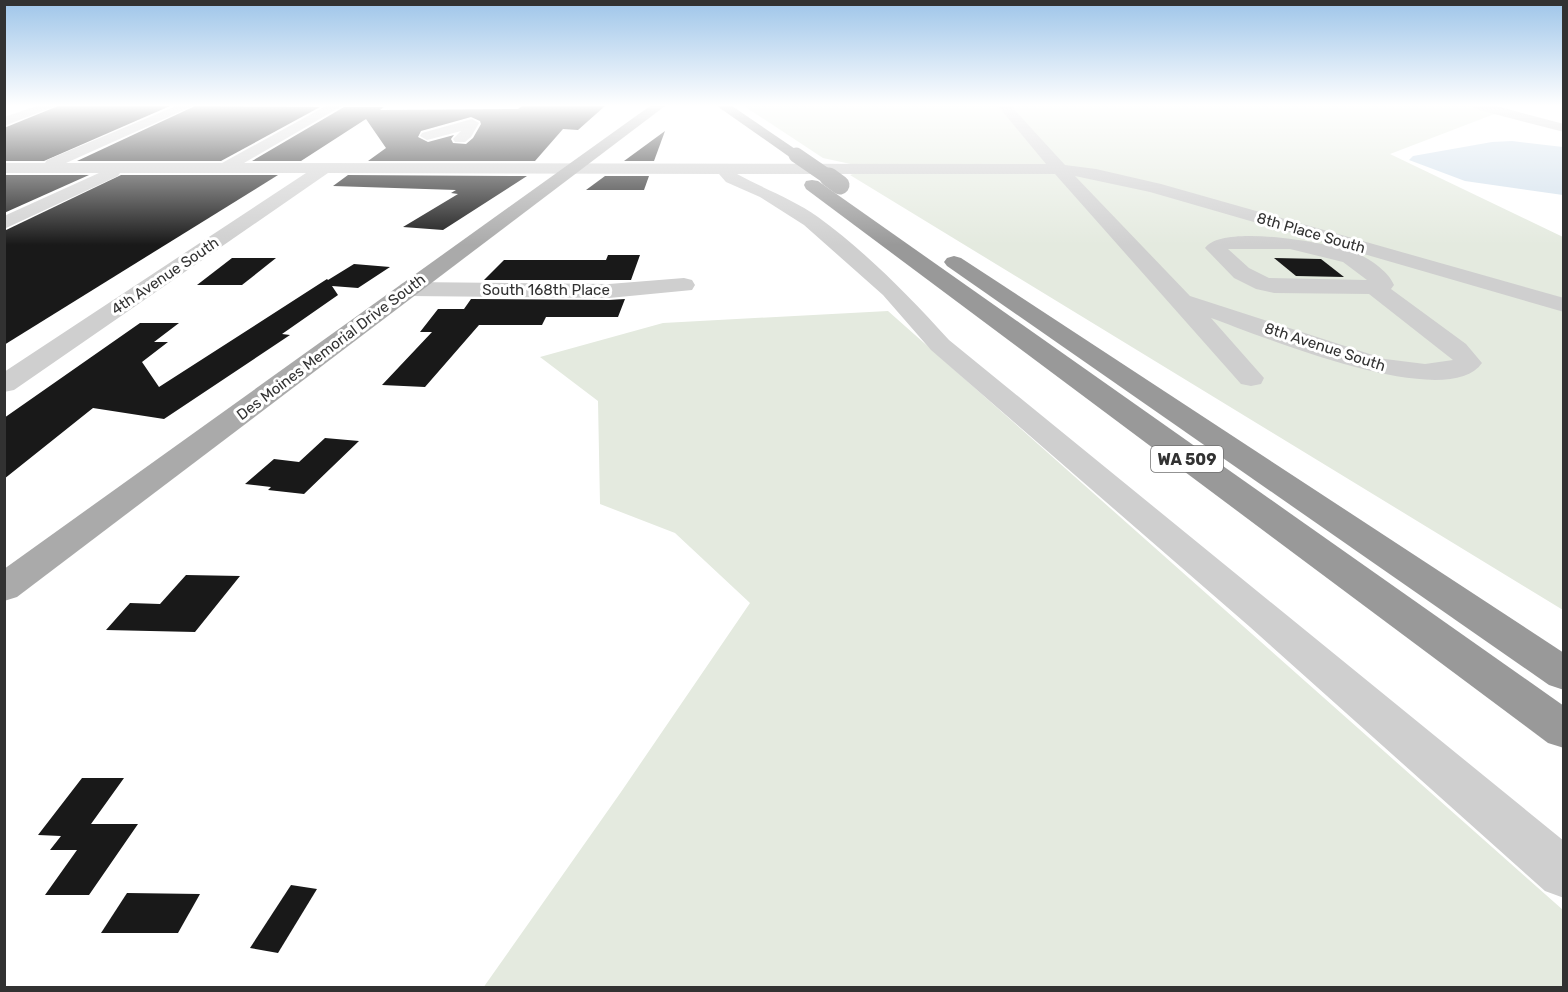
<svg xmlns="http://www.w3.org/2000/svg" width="1568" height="992" font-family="Rubik,sans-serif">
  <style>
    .green { fill: #e4eadf }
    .water { fill: #d0dfeb }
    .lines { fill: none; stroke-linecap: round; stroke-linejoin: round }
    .stream { fill: #d0dfeb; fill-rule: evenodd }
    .building { fill: #191919; fill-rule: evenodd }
    .minor { fill: #cfcfcf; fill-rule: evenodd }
    .major { fill: #aaa; fill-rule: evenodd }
    .highway { fill: #999; fill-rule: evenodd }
    .highway-bridge-far1 { stroke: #999; stroke-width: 15 }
    .highway-bridge { stroke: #999; stroke-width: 19 }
    .labels { text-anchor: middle; stroke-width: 6; stroke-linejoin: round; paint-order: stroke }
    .far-street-label { font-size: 15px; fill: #323232; stroke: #fff }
    .shield { fill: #fff; stroke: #707070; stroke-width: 1.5 }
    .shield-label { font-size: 16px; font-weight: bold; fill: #323232 }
  </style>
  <rect width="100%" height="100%" fill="#fff"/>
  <g class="green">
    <polygon points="744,106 1472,106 1497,113 1390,154 1563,237 1563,610 850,175 869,168 823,158"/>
    <polygon points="888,311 1563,910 1563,987 483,988 621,792 750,603 675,533 600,504 598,401 540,357 663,323"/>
  </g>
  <polygon class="water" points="1512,141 1563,147 1563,195 1465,181 1409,160 1413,156 1492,142"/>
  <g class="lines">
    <polygon class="stream" points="928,106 992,106 990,107"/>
  </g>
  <g class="building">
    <polygon points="58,106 170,106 44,161 4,161 4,128"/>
    <polygon points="195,106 320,107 221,161 77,161"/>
    <path d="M522,106H605L578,130L563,129L535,161H368L386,148L366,119L301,161H252L344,107H384L380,110L518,109ZM471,117L480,121L481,124L473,138L466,144L453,143L451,139L454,135L428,142L418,137L421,131Z"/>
    <polygon points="665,131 654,161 624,161"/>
    <polygon points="4,175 89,175 4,213"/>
    <polygon points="121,175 278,175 4,345 4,231"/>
    <polygon points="348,175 527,176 443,230 403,227 458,194 451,193 456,190 333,186"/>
    <polygon points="605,176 649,176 644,190 586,190"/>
    <polygon points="608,255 640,255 631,280 484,280 504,260 606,260"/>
    <polygon points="232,258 276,258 242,285 197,285"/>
    <polygon points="1274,258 1321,259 1344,277 1296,276"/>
    <polygon points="354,264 390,267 358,288 332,286 338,295 282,334 290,335 164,419 93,408 4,479 4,418 140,323 179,323 154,342 168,342 142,362 159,387 327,279 328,280"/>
    <polygon points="471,299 609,300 625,299 618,317 546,317 542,325 479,325 425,387 382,385 432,332 420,332 438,309 464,309"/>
    <polygon points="325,438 359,441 304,494 268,490 271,487 245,484 274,459 299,462"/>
    <polygon points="186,575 240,576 195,632 106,630 130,603 160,604"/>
    <polygon points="82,778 124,778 91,824 138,824 89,895 45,895 77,850 50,850 61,836 38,835"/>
    <polygon points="291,885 317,889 278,953 250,948"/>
    <polygon points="127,893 200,894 178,933 101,933"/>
  </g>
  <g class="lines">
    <g class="minor">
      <polygon points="37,106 56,106 4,126 4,117"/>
      <path d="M176,106H193L66,163H222L326,106H342L244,163L1046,164L998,106H1011L1065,165L1096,169L1161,184L1564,298V312L1150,192L1075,176L1190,296L1385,359L1425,364L1453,360L1369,294L1274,293L1256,289L1234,278L1205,248C1222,223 1330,243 1356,253C1369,258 1389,272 1394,285L1391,289L1466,344L1482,363C1447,414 1259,335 1211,318L1264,378L1261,384L1251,386L1241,384L1055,174H737C764,189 793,199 818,217C866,252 909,296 949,340L1564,841V898L1545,891L1250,627L931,350L883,295L804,225L760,197L726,182L719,174L328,173L14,390L4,392V372L306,173H120L118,176L4,229V216L99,173H4V163H45L47,160ZM1228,249H1290L1343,262L1367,280L1269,278L1249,268Z"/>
      <polygon points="1474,106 1496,106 1564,124 1564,132 1475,109"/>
      <polygon points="472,119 479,123 471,137 465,142 455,142 453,139 461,131 427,140 420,136 422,133"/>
      <polygon points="684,278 692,280 695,285 692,290 609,298 409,296 401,294 398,289 401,284 409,282 609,284"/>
    </g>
    <polygon class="major" points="650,106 665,106 17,597 4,601 4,569"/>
    <g class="highway">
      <polygon points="717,106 732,106 804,155 801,158 791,158"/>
      <polygon points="812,180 818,181 1564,706 1564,748 1548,743 806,189 804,185 806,181"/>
      <polygon points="954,256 961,258 1564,653 1564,690 1549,685 947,266 944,262 947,258"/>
    </g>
    <polyline class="highway-bridge-far1" points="796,155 831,179"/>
    <polyline class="highway-bridge" points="829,177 840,185"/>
  </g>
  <linearGradient id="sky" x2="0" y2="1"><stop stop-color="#9ec5e9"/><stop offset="0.43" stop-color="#fff"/><stop offset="1" stop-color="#fff" stop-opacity="0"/></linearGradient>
  <rect width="1568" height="245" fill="url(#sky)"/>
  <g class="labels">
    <g class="far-street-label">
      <text transform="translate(1311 233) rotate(16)" y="5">8th Place South</text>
      <text transform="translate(165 276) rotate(-34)" y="5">4th Avenue South</text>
      <text x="546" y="295">South 168th Place</text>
      <text transform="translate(331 347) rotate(-37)" y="5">Des Moines Memorial Drive South</text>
      <text transform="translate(1325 347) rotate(18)" y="5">8th Avenue South</text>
    </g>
    <rect class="shield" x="1151" y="446" width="72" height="26" rx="4.5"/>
    <g class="shield-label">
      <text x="1187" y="465">WA 509</text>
    </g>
  </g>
  <rect width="1568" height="992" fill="none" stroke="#323232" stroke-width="12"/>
</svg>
